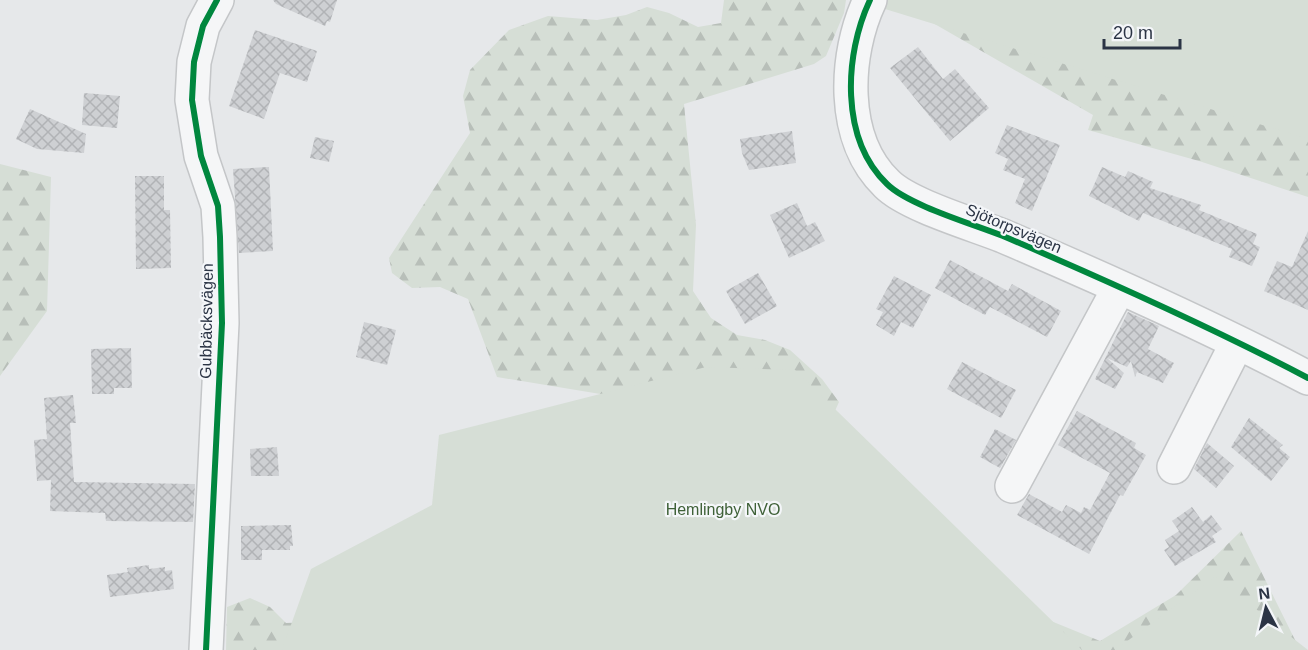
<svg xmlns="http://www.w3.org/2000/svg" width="1308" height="650" font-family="Arial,sans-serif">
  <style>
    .forest { fill: url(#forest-firs) }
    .park { fill: #d6ded6 }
    .building { fill: url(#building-cross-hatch) }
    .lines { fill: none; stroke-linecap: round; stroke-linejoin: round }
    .minor-casing { stroke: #c4c6c8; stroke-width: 36 }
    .minor { stroke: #f5f6f7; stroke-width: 33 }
    .cycleway-casing { stroke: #f4f6f9; stroke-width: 10 }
    .cycleway { stroke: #00873e; stroke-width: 6 }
    .labels { text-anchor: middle; stroke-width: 4.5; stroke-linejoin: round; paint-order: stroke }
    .street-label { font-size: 16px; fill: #2b3445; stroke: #f4f6f9 }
    .park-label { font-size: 16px; fill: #3f6138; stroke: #f4f6f9 }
  </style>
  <defs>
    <pattern id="forest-firs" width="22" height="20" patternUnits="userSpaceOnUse" patternTransform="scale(1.5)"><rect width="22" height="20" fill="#d6ded6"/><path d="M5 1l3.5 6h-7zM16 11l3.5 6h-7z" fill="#b8bfb9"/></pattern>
    <pattern id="building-cross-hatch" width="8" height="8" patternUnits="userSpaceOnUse" patternTransform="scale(1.5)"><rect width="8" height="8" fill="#ced0d3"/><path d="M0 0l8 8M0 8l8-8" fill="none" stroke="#b1b3b6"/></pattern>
  </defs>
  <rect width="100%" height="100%" fill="#e6e8ea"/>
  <g class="forest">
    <polygon points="724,0 846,0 844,13 826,56 814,64 684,104 696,225 693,291 711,318 737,335 765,340 790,350 822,379 839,402 820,444 679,407 497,377 468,299 440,287 412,288 392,273 389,258 470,133 463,96 470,70 509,30 548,16 597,20 626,15 647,7 669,13 698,27 721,23"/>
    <polygon points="893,0 1308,0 1308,197 1199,161 1088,130 1093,115"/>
    <polygon points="0,164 51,177 47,311 0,376"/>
    <polygon points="1241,531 1300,650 929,650 1002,601 1100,641 1176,595"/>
    <polygon points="250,598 270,607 286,623 312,622 444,650 226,650 227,607"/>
  </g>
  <g class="park">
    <polygon points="874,0 1308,0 1308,139 872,5"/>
    <polygon points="706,367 795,370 1082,650 282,650 311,569 432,505 439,435"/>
    <polygon points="1215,577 1308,650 1115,650"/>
  </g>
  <g class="building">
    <polygon points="273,0 337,0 330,22 327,21 325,26 276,4"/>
    <polygon points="255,30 317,51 307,82 280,73 264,119 229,106"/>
    <polygon points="918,47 943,79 955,69 989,108 950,141 890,68"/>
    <polygon points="84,93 120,96 117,128 82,125"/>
    <polygon points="30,109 86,134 84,153 37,149 16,139"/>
    <polygon points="1007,125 1060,145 1032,211 1015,203 1025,179 1003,170 1008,159 995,153"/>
    <polygon points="792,131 796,163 749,170 742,153 740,139"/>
    <polygon points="315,137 334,141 329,162 310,158"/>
    <polygon points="269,167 273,251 239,253 233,169"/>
    <polygon points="1102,167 1125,177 1128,171 1153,182 1150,188 1201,205 1199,210 1257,234 1253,244 1260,247 1252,266 1229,257 1232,249 1143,213 1139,221 1089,196"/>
    <polygon points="135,176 164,176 164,210 170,210 171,268 136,269"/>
    <polygon points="797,203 807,226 815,222 825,241 789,258 770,215"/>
    <polygon points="1308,231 1308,310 1264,291 1277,261 1292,267"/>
    <polygon points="950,260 1008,291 1012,284 1061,311 1047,337 990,307 985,315 935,288"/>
    <polygon points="758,273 777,306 745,324 726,291"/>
    <polygon points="894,276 931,295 913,328 901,322 894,336 876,325 883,312 876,309"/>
    <polygon points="1128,312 1159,326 1148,349 1174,363 1163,383 1137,372 1135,377 1131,361 1127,367 1107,358 1124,373 1115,389 1095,379"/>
    <polygon points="364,322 396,330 387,365 356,357"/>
    <polygon points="131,348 132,388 114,388 114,394 92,394 91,349"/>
    <polygon points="962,362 1016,390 1001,418 947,389"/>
    <polygon points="73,395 76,423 70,423 74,482 195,484 193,522 106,521 105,513 50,511 51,480 37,481 34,440 47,439 44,398"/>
    <polygon points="1077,411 1136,443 1134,448 1146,455 1123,496 1120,495 1089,554 1017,515 1029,494 1062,512 1066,505 1081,513 1084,507 1090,510 1110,473 1058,445"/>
    <polygon points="1249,418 1283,445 1279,448 1290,457 1271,481 1231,447"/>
    <polygon points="995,429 1016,440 1000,468 980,457"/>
    <polygon points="1207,443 1234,466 1216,488 1194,469"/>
    <polygon points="277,447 279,476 251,476 250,449"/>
    <polygon points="1192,507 1203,522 1211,515 1222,529 1212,536 1216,542 1175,566 1164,550 1169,547 1165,540 1179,531 1172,521"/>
    <polygon points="291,525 293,546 290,546 290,550 262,550 262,560 241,560 241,526"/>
    <polygon points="149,565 149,569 165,567 165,571 172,570 174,589 110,597 107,575 128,572 127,568"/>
  </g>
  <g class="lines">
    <defs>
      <g id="minor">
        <path d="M870,0C844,55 840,139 887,184C908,205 973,224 1003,236C1106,280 1209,326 1308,378"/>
        <polyline points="1174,467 1237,343"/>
        <polyline points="1012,486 1119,288"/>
        <polyline points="206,650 222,323 220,237 218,206 201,156 192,100 194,62 203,26 217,0"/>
      </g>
    </defs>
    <use href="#minor" class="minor-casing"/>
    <use href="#minor" class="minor"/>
    <defs>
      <g id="cycleway">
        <path d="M870,0C844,55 840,139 887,184C908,205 973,224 1003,236C1106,280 1209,326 1308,378"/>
        <polyline points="206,650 222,323 220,237 218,206 201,156 192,100 194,62 203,26 217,0"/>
      </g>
    </defs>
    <use href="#cycleway" class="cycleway-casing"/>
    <use href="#cycleway" class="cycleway"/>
  </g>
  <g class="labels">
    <g class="street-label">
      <text transform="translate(1014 228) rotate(23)" y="6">Sjötorpsvägen</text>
      <text transform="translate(206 321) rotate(-89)" y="6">Gubbäcksvägen</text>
    </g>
    <g class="park-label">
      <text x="723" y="515">Hemlingby NVO</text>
    </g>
  </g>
  <g transform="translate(1266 608) rotate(353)" stroke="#f4f6f9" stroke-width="4.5" paint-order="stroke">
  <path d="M0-4.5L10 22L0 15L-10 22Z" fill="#2b3445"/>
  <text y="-9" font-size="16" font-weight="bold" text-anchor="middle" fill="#2b3445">N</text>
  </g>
  <path d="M1104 39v9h76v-9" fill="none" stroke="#2b3445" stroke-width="3"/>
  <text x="1113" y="39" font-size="18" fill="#2b3445" stroke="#f4f6f9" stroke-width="4.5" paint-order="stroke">20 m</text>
</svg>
